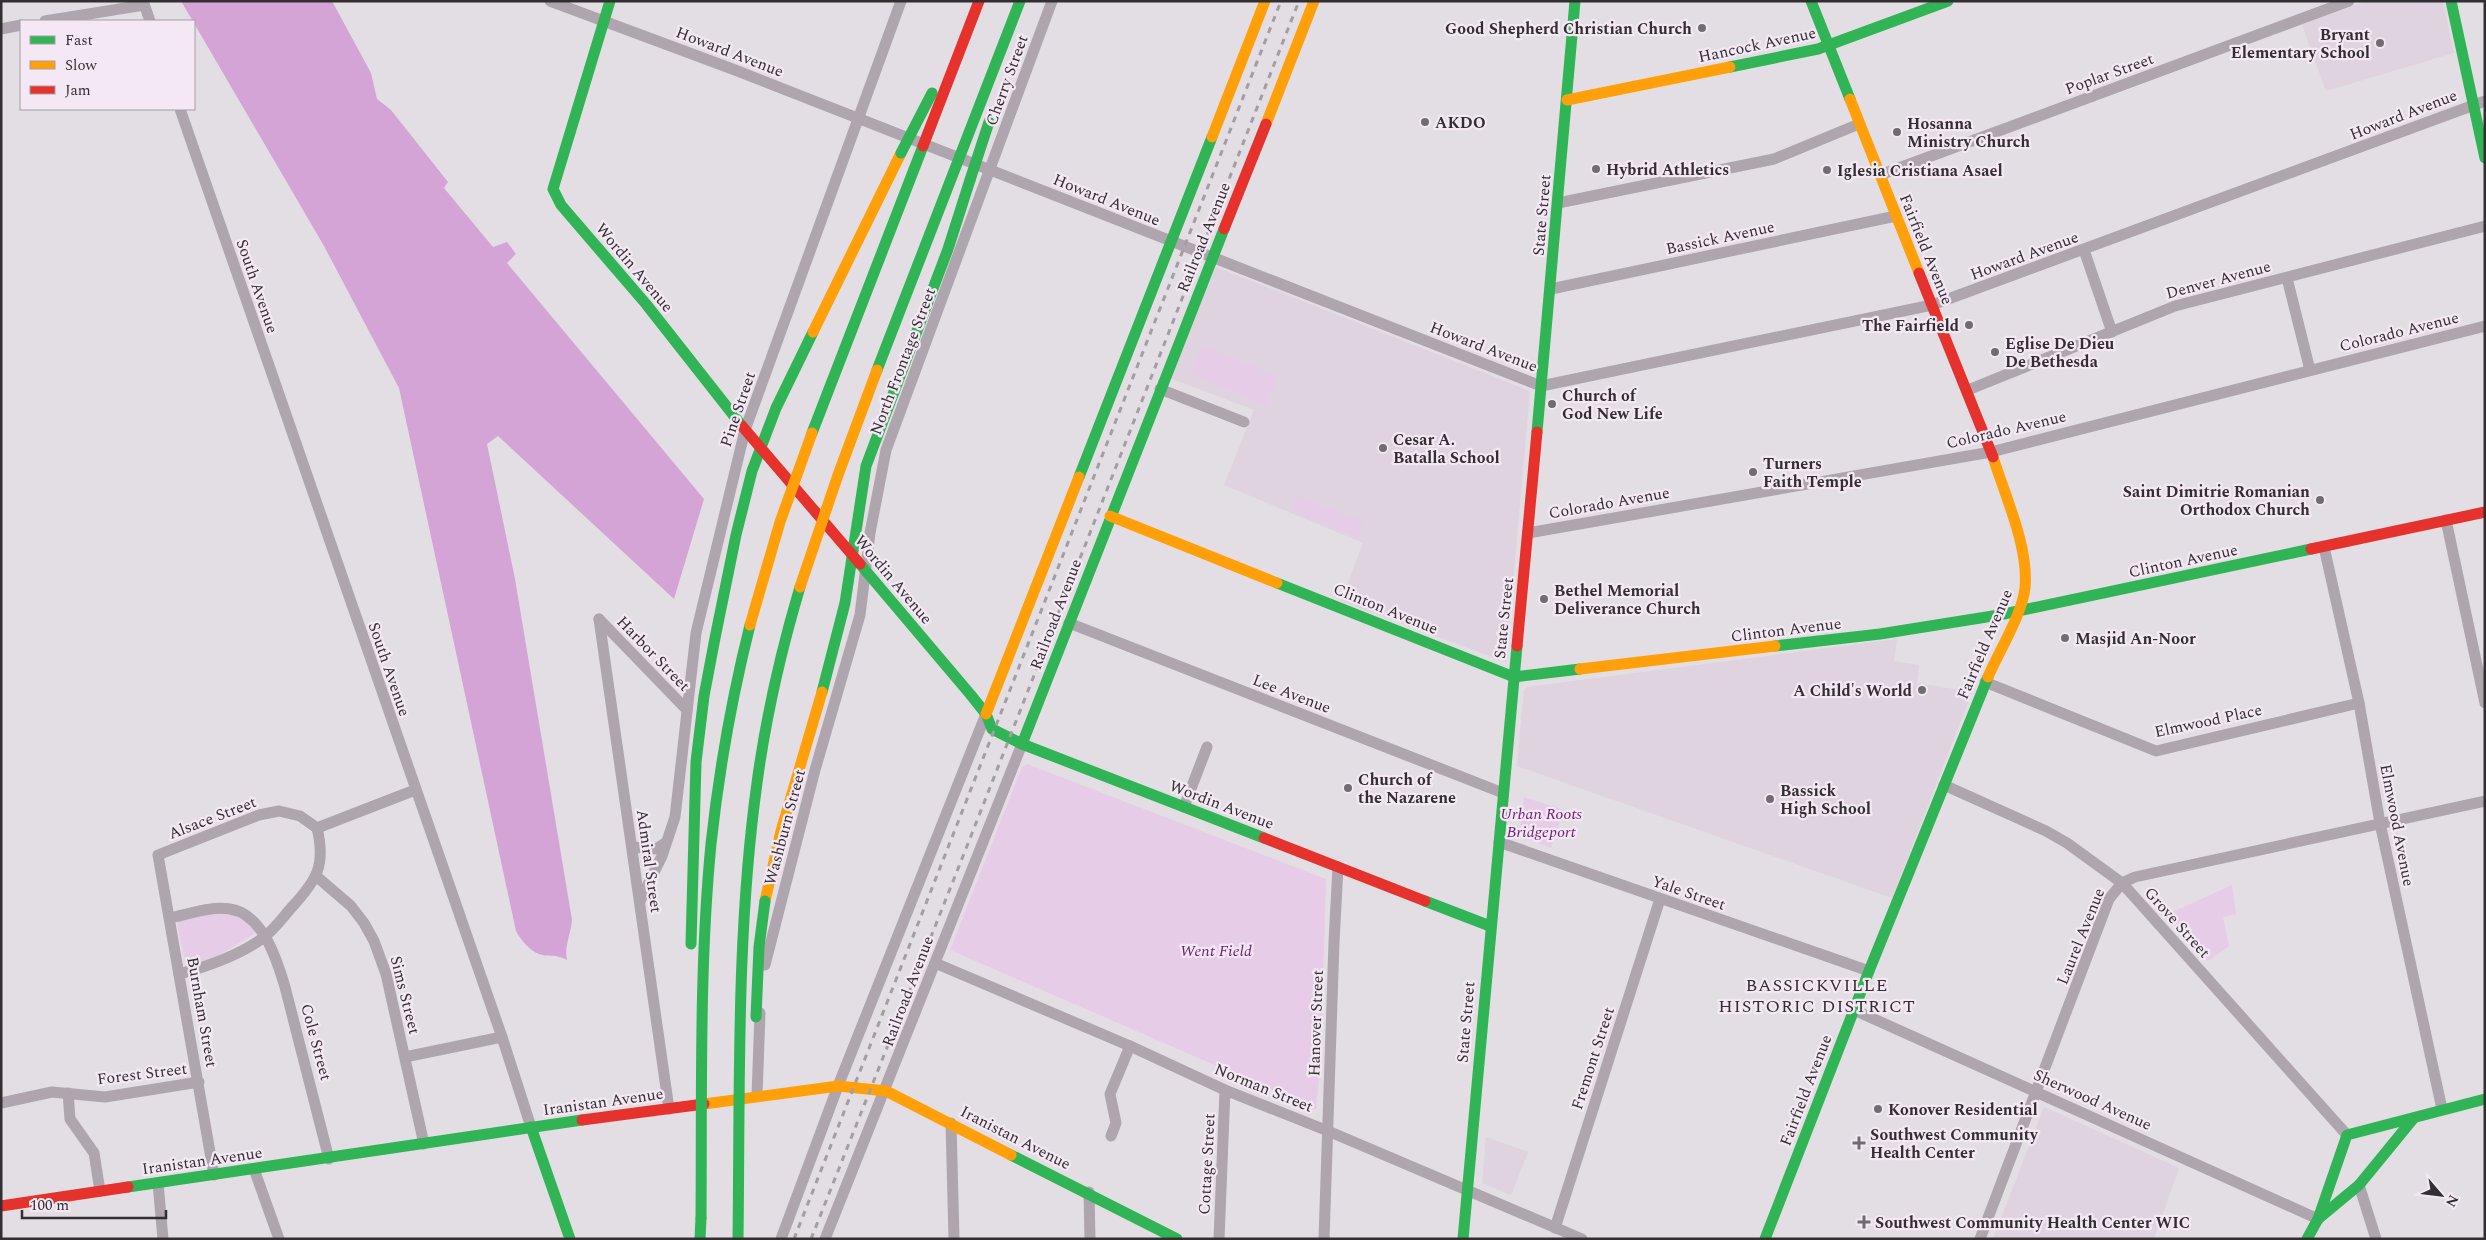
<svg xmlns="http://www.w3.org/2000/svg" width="2486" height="1240" font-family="Spectral,serif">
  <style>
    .built { fill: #ded3de }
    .green { fill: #e7cce8 }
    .water { fill: #d4a4d6 }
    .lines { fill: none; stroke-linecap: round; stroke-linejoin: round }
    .street { stroke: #aea5ae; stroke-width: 11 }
    .fast { stroke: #30b455; stroke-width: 11 }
    .slow { stroke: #ff9f0a; stroke-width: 11 }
    .jam { stroke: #e5322d; stroke-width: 11 }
    .rail { stroke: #a49ea4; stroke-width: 3; stroke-dasharray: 6 6; stroke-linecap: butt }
    .fast-bridge { stroke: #30b455; stroke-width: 11 }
    .slow-bridge { stroke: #ff9f0a; stroke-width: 11 }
    .jam-bridge { stroke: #e5322d; stroke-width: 11 }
    .poi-dot { fill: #706c70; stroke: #f3e8f3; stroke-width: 2 }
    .labels { text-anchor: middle; stroke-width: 4.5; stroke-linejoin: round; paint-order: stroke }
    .poi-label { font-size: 16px; font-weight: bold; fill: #322e32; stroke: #f3e8f3; text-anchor: start }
    .street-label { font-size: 16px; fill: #322e32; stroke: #f3e8f3 }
    .park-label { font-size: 16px; font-style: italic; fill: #6b1c70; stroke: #f3e8f3 }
    .neighbourhood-label { font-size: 18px; letter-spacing: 1px; fill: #322e32; stroke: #f3e8f3 }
  </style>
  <rect width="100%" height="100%" fill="#e3dee3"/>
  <g class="built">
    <polygon points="2366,1 2443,1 2454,53 2326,91 2302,25"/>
    <polygon points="1216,267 1530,391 1506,662 1341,601 1363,543 1224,485 1254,410 1170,378"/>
    <polygon points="1897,639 1894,661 1919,665 1917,683 1972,692 1892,898 1517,766 1524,690 1527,687"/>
    <polygon points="2044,1107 2179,1168 2154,1239 1993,1239"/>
    <polygon points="1486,1137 1528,1152 1511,1195 1482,1183"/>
  </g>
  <g class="green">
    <polygon points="1203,345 1278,377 1266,405 1191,374"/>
    <polygon points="1298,496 1363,521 1357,537 1291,510"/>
    <polygon points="1027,764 1326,879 1321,1057 1316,1109 950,950 1022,767"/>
    <polygon points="1524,797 1564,810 1551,848 1523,837 1524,826 1520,825"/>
    <polygon points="2232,885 2236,914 2223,917 2229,946 2208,961 2166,915"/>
    <polygon points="224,912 240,916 255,932 254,934 214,958 186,965 177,925 178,920"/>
  </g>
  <path class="water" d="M181,1H332L371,73L377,99L391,110L448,182L444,188L493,247L507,242L516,254L507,263L704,499L674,599L498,436L487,444L515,579L572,920C571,934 564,946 567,960C554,953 550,958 539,954C530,951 520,939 516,931L399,388L324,246Z"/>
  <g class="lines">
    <g class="street">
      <polyline points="143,1 150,21"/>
      <polyline points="550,1 735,70 1541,386 1932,305 2485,101"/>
      <polyline points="45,21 144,5"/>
      <polyline points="1,29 21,25"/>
      <polyline points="180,109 502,1037 531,1127"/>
      <polyline points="1880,175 2349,1"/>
      <polyline points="1558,203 1774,159 1859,124"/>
      <polyline points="2084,250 2112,332"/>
      <polyline points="2287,278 2310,370"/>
      <polyline points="1551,289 1896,216"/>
      <polyline points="1160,389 1244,422"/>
      <polyline points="1968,390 2175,306 2485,226"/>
      <polyline points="2446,520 2485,703"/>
      <polyline points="1528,533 1991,452 2485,326"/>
      <polyline points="2324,547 2359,703 2380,823 2442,1109"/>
      <polyline points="599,619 669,1109"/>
      <polyline points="599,619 687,710"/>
      <polyline points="1069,623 1503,793"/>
      <polyline points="1985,682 2156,751 2359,703"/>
      <polyline points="1944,785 2046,831 2067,843 2122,883 2347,1135"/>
      <polyline points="1184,807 1207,747"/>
      <polyline points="317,828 415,790"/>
      <polyline points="1499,842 1869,971"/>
      <polyline points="632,847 656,849 665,843"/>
      <polyline points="316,876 351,906 364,923 374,941 386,974 424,1144"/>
      <polyline points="640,901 662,856 675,817 696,633 745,430 901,1"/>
      <path d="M170,918C189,914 211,906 230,909C263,914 277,960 285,987L329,1159"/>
      <polyline points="935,963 1130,1046 1225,1090 1328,1131 1582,1239"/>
      <polyline points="765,965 815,770 860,615 870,533 886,450 1052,1"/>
      <path d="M179,974C209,966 238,956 263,938C274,930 283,917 292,907C317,880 326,865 317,828"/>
      <polyline points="1854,1010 2318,1219"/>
      <polyline points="405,1057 502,1037"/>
      <polyline points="68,1093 70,1119 94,1153 100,1191"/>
      <polyline points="757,1096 760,1013"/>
      <polyline points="1,1103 52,1092 105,1097 199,1082"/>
      <polyline points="951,1123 954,1239"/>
      <polyline points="1111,1136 1116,1123 1110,1094 1130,1046"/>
      <polyline points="254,1169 279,1239"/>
      <polyline points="214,1175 158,855 259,815 279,811 300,816 317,828"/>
      <polyline points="158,1183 163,1239"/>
      <polyline points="2359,1185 2376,1239"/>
      <polyline points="1089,1192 1090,1239"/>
      <polyline points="1555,1228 1660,899"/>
      <polyline points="781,1239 838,1086 986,714"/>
      <polyline points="825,1239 1022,744"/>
      <polyline points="1219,1239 1225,1090"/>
      <polyline points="1324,1239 1334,942 1338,867"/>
      <polyline points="1980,1239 2109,899 2122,883 2135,877 2485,801"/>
    </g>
    <g class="fast">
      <polyline points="610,1 553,189 561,205 646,304 742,426"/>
      <polyline points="1811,1 1850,99"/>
      <polyline points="2451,1 2485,158"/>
      <polyline points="1730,67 1818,49 1948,1"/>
      <polyline points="1537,432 1575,1"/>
      <polyline points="1079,477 1212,137"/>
      <polyline points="860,564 970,694 986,714 992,729 1022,744 1264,838"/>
      <polyline points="1277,583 1514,677 1580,669"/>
      <polyline points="1775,646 1880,634 1999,615 2311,549"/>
      <polyline points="822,692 845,603 866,466 948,249 970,180"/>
      <polyline points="1022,744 1224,229"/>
      <polyline points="1425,901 1490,926"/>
      <polyline points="691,944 696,762 704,696 715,638 736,535 752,471 776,408 813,332"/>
      <polyline points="531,1127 570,1239"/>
      <polyline points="1011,1155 1177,1239"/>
      <polyline points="128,1187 582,1120"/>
      <polyline points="2318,1219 2359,1185 2413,1119"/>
      <polyline points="700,1239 701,1218"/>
      <polyline points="1463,1239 1517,646"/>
      <polyline points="1765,1239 1869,971 1988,677"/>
      <polyline points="2307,1239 2318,1219 2347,1135 2485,1099"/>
    </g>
    <g class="slow">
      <polyline points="1850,99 1919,273"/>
      <polyline points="1567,100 1730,67"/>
      <polyline points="1266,124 1314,1"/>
      <polyline points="1212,137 1265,1"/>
      <polyline points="813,332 901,153"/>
      <polyline points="1110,516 1277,583"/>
      <polyline points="1580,669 1775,646"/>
      <path d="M1988,677C1999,651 2022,615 2025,588C2029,547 2005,496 1993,457"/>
      <polyline points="986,714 1079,477"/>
      <polyline points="765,901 781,831 822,692"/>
      <polyline points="704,1104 838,1086 886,1091 1011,1155"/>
    </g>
    <g class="jam">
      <polyline points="1224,229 1266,124"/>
      <polyline points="1919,273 1993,457"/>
      <polyline points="742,426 860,564"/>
      <polyline points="2311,549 2485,512"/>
      <polyline points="1517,646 1537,432"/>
      <polyline points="1264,838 1425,901"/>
      <polyline points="582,1120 704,1104"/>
      <polyline points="1,1206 128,1187"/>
    </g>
    <g class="rail">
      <polyline points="794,1239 1281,1"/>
      <polyline points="811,1239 967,846 1299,1"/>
    </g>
    <g class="fast-bridge">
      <polyline points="901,153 932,93"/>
      <polyline points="970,180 989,122"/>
      <polyline points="877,370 1020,1"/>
      <polyline points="812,433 923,146"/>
      <polyline points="756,1017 759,947 765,901"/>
      <path d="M701,1218C702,1093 699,968 711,844C719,770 732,697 750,625"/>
      <path d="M738,1239C740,1087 736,934 757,783C766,716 781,651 800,587"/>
    </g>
    <g class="slow-bridge">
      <polyline points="800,587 838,475 877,370"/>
      <polyline points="750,625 780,522 812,433"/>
    </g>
    <polyline class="jam-bridge" points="923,146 979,1"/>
  </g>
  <g class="poi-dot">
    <circle cx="1702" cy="28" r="5"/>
    <circle cx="2380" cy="43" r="5"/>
    <circle cx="1425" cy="122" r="5"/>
    <circle cx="1897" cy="132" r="5"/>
    <circle cx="1596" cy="169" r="5"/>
    <circle cx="1827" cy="170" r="5"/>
    <circle cx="1969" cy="325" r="5"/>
    <circle cx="1995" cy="352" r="5"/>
    <circle cx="1552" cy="404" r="5"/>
    <circle cx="1383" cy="448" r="5"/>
    <circle cx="1753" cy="472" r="5"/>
    <circle cx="2320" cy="500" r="5"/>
    <circle cx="1544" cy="599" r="5"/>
    <circle cx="2065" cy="638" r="5"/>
    <circle cx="1922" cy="690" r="5"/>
    <circle cx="1348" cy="788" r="5"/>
    <circle cx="1770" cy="799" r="5"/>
    <circle cx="1878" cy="1109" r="5"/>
    <path d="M1856.5 1135.5h5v5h5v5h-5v5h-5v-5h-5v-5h5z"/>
    <path d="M1861.5 1214.5h5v5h5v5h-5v5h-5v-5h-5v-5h5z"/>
  </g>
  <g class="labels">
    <g class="poi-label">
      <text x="1692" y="34" text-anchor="end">Good Shepherd Christian Church</text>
      <text x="2370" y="40" text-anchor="end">Bryant<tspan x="2370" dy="18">Elementary School</tspan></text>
      <text x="1435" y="128">AKDO</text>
      <text x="1907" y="129">Hosanna<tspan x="1907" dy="18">Ministry Church</tspan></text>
      <text x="1606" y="175">Hybrid Athletics</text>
      <text x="1837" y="176">Iglesia Cristiana Asael</text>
      <text x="1959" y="331" text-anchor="end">The Fairfield</text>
      <text x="2005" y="349">Eglise De Dieu<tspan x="2005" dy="18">De Bethesda</tspan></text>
      <text x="1562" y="401">Church of<tspan x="1562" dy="18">God New Life</tspan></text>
      <text x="1393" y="445">Cesar A.<tspan x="1393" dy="18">Batalla School</tspan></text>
      <text x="1763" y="469">Turners<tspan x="1763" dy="18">Faith Temple</tspan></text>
      <text x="2310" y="497" text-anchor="end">Saint Dimitrie Romanian<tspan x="2310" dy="18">Orthodox Church</tspan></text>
      <text x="1554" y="596">Bethel Memorial<tspan x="1554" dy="18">Deliverance Church</tspan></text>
      <text x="2075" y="644">Masjid An-Noor</text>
      <text x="1912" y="696" text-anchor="end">A Child's World</text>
      <text x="1358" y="785">Church of<tspan x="1358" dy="18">the Nazarene</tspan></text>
      <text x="1780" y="796">Bassick<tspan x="1780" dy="18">High School</tspan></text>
      <text x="1888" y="1115">Konover Residential</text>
      <text x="1870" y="1140">Southwest Community<tspan x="1870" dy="18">Health Center</tspan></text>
      <text x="1875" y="1228">Southwest Community Health Center WIC</text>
    </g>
    <g class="street-label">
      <text transform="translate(1757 44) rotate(-12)" y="6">Hancock Avenue</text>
      <text transform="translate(730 51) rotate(21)" y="6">Howard Avenue</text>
      <text transform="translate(2109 73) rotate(-20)" y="6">Poplar Street</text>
      <text transform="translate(1006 80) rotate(-70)" y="6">Cherry Street</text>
      <text transform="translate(2403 114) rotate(-21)" y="6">Howard Avenue</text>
      <text transform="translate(1107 199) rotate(22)" y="6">Howard Avenue</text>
      <text transform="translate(1541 215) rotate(-85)" y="6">State Street</text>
      <text transform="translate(1203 237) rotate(-68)" y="6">Railroad Avenue</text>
      <text transform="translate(1720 237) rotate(-12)" y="6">Bassick Avenue</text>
      <text transform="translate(1927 249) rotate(68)" y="6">Fairfield Avenue</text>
      <text transform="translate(2024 255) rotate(-20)" y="6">Howard Avenue</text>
      <text transform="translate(635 267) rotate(50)" y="6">Wordin Avenue</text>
      <text transform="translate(2218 279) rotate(-15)" y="6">Denver Avenue</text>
      <text transform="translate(258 286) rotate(71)" y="6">South Avenue</text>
      <text transform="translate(2399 331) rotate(-14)" y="6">Colorado Avenue</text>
      <text transform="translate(1484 346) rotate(21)" y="6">Howard Avenue</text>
      <text transform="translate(902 361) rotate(-69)" y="6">North Frontage Street</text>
      <text transform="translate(737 409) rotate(-71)" y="6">Pine Street</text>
      <text transform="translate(2006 429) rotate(-13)" y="6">Colorado Avenue</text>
      <text transform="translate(1609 502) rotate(-10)" y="6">Colorado Avenue</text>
      <text transform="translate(2183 560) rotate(-12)" y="6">Clinton Avenue</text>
      <text transform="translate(894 579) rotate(50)" y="6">Wordin Avenue</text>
      <text transform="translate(1386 608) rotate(22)" y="6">Clinton Avenue</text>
      <text transform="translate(1055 614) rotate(-69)" y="6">Railroad Avenue</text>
      <text transform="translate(1503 618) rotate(-84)" y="6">State Street</text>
      <text transform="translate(1786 629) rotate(-7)" y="6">Clinton Avenue</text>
      <text transform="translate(1984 644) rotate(-67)" y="6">Fairfield Avenue</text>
      <text transform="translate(654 653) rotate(46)" y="6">Harbor Street</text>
      <text transform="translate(390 669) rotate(71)" y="6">South Avenue</text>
      <text transform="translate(1292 693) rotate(21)" y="6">Lee Avenue</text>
      <text transform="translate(2208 720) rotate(-12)" y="6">Elmwood Place</text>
      <text transform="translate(1222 804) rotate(21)" y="6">Wordin Avenue</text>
      <text transform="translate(212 817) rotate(-21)" y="6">Alsace Street</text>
      <text transform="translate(2398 825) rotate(79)" y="6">Elmwood Avenue</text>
      <text transform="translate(784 827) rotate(-75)" y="6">Washburn Street</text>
      <text transform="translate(650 861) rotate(82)" y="6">Admiral Street</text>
      <text transform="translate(1689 892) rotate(19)" y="6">Yale Street</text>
      <text transform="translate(2178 922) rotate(48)" y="6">Grove Street</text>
      <text transform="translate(2080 936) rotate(-68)" y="6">Laurel Avenue</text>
      <text transform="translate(907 991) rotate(-69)" y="6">Railroad Avenue</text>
      <text transform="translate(406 995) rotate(76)" y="6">Sims Street</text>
      <text transform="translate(203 1012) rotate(80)" y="6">Burnham Street</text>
      <text transform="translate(1465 1022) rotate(-85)" y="6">State Street</text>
      <text transform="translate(1315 1023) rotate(-88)" y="6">Hanover Street</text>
      <text transform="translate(317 1042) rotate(75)" y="6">Cole Street</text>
      <text transform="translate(1592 1058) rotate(-72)" y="6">Fremont Street</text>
      <text transform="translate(142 1073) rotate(-7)" y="6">Forest Street</text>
      <text transform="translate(1264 1087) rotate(22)" y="6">Norman Street</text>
      <text transform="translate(1805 1090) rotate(-69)" y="6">Fairfield Avenue</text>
      <text transform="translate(2093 1099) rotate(24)" y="6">Sherwood Avenue</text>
      <text transform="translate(603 1101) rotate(-8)" y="6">Iranistan Avenue</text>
      <text transform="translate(1016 1137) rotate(27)" y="6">Iranistan Avenue</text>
      <text transform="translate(202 1160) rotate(-8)" y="6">Iranistan Avenue</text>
      <text transform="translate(1206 1164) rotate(-87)" y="6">Cottage Street</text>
    </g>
    <g class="park-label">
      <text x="1541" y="819">Urban Roots<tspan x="1541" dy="18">Bridgeport</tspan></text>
      <text x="1216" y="956">Went Field</text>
    </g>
    <g class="neighbourhood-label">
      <text x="1817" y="991">BASSICKVILLE<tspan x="1817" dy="21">HISTORIC DISTRICT</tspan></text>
    </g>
  </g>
  <rect width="2486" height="1240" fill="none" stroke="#322e32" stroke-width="5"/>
  <rect x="20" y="20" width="175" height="90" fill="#f3e8f3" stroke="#a69ea6"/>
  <rect x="30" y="36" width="25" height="8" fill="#30b455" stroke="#a69ea6"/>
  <text x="65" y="45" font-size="15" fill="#322e32">Fast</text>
  <rect x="30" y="61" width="25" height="8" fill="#ff9f0a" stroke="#a69ea6"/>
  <text x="65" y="70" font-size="15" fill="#322e32">Slow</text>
  <rect x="30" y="86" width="25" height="8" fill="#e5322d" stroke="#a69ea6"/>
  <text x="65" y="95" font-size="15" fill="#322e32">Jam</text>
  <g transform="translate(2441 1195) rotate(118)" stroke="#f3e8f3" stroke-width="4" paint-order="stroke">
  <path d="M0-4L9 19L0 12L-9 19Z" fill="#322e32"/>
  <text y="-8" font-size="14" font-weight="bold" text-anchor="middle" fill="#322e32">N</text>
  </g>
  <path d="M22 1210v8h144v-8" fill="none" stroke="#322e32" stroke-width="2.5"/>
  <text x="30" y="1210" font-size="15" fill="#322e32" stroke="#f3e8f3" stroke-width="4" paint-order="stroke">100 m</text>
</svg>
